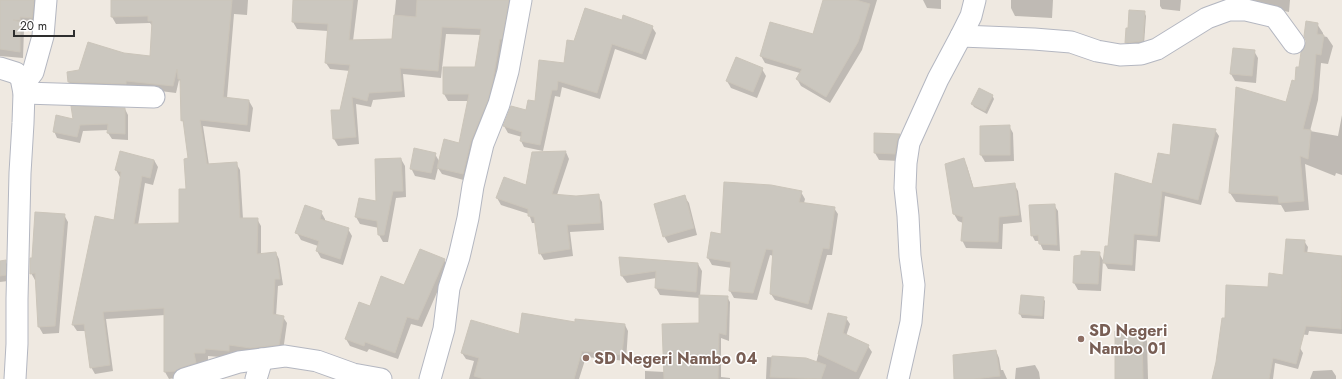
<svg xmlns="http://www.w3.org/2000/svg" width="1342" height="379" font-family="Jost,sans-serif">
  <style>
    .shadow { fill: #0003; fill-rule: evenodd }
    .building { fill: #cbc7bf; stroke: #cbc5ba }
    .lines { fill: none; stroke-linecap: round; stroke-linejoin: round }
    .minor-casing { stroke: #b4b7c1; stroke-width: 23 }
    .minor { stroke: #fff; stroke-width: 21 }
    .education-dot { fill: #8d6e63; stroke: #fff; stroke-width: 1.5 }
    .labels { text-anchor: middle; stroke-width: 3; stroke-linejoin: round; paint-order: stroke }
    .education-label { font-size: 16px; font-weight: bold; fill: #785e54; stroke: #fff; text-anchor: start }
  </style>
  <rect width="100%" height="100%" fill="#efe9e1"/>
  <g class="shadow">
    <polygon points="0,0 38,0 36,25 24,24 24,27 22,27 24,30 23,58 0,56"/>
    <polygon points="112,0 248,0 247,15 234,14 227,98 249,101 253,108 250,132 203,126 209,165 236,163 240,170 243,219 257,219 261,226 261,255 276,253 279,259 283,285 278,286 276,316 283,317 287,323 283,351 254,355 233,352 232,358 208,356 208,367 179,377 169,379 165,372 165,315 106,319 113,371 95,374 91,367 86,331 77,331 73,325 115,221 122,177 120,177 116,170 154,160 158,167 153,185 145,183 138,225 180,224 187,190 189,159 184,124 182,120 181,82 179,80 176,93 129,87 73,89 69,82 80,71 124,54 151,57 153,27 150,23 116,24 112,17"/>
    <path d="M294,0H358L353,41L392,40L396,0H515L496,88L467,181L442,174L438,168L435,180L415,176L411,168L435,154L439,161L460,144L469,101H448L444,94V68H442L441,78L403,74L405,97L373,100L371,107L356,104L359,144L338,146L334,139L350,71L330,69L326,63L328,31L297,29L293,22ZM446,34L481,35L476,68H442Z"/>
    <polygon points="824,0 877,0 862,50 830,103 801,86 797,79 800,73 765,63 761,56 813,35"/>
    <polygon points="923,0 941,0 941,9 927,8"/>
    <polygon points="1011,0 1053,0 1052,18 1015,16 1011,8"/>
    <polygon points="1160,0 1181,0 1180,11 1162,9 1160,6"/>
    <polygon points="1241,0 1290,0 1289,12 1253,5"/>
    <polygon points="1144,12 1146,16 1144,44 1128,46 1126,43 1129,29"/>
    <polygon points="1317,24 1323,33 1323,36 1327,37 1333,46 1328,64 1321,63 1318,100 1310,131 1338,136 1342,115 1342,175 1336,173 1335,176 1305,164 1309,210 1285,212 1281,205 1236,202 1230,193 1287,103"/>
    <polygon points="652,27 656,33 646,60 615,49 600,99 562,87 560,97 555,96 543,151 524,147 521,141 522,137 508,133 504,126 511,108 527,112 536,102 565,64 575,42"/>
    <polygon points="1254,51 1258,58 1256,83 1235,81 1231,74"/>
    <polygon points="762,69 766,76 757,98 731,88 727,81"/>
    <polygon points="992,95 994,99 987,114 974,107 972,104"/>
    <polygon points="125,109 128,115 128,140 112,139 108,133 109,130 83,131 80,143 57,138 54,131 74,120"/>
    <polygon points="1009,126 1013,133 1014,161 985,162 981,155"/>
    <polygon points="1215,130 1219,136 1201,205 1165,196 1160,242 1137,240 1135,271 1108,269 1103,260 1101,291 1078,290 1074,283 1099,253 1104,262 1109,247 1153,185 1171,156"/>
    <polygon points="899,135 903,142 899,161 879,160 875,153"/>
    <polygon points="566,152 569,159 557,195 576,197 598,195 602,202 604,230 570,232 573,256 544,260 540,253 536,223 532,223 529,214 501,205 497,198 527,187 533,153"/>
    <polygon points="401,159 405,166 406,197 396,198 388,242 383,242 379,235 379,228 360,224 356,217 360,199 378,203"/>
    <polygon points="963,159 967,166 974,189 1014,184 1018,191 1022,222 1003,224 1002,249 966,248 962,240 963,223 958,221 954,214"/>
    <polygon points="801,192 805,199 804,203 834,208 838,214 832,255 827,255 812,310 775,300 771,294 774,256 770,255 757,300 734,298 730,291 732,268 712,265 708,258 722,235"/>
    <polygon points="684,196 689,203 697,235 668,243 664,236"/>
    <polygon points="1054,205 1058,211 1060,251 1043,250 1039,241 1035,241 1032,235"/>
    <polygon points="321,212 325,219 325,221 348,229 352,236 343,265 321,258 317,251 318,246 301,240 297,233"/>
    <polygon points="64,215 68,222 59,333 43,334 39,327 36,280 35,280 31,273 32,259"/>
    <polygon points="1304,241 1308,247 1307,254 1342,257 1342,334 1309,331 1308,335 1252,329 1300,348 1303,353 1298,369 1275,363 1273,379 1214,379 1226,319 1284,276"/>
    <polygon points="620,258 698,264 702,271 700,296 727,297 730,302 729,341 721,338 721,377 730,378 730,379 645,379 645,371 665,372 700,324 700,298 660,295 656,288 656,278 627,283 622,276"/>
    <polygon points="444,260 448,267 422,327 411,324 398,359 369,349 367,352 350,346 346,339 404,286"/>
    <polygon points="5,261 9,267 8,281 0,282 0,262"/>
    <polygon points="1022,296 1043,298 1045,301 1044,319 1022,318 1020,314"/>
    <polygon points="829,314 846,318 850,324 846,336 868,346 872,352 859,379 766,379 767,357 806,359 816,363"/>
    <polygon points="576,323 625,325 628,331 626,361 586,357 579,379 469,379 474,361 466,359 462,353 520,335"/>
    <polygon points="1142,332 1147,341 1148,379 1116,379"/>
    <polygon points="996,351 999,358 1001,370 1003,370 1007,379 955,379"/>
    <polygon points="1035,365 1039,372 1040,379 1015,379 1016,368"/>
    <polygon points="1332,370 1336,376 1336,379 1310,379 1313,371"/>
  </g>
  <g class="building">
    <polygon points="0,0 34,0 32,18 20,17 20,20 13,20 20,22 20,52 0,49"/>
    <polygon points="111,0 232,0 223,97 249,100 247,125 200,120 207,164 237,162 240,218 258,218 257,254 276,252 280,279 275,279 273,314 284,316 279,345 250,348 229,345 229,351 205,349 205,353 194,353 196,363 180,368 175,371 164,372 164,308 103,312 110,365 90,368 84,324 72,325 95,216 114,220 121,172 115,170 120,151 154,160 150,178 142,176 134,224 179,223 179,189 186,189 184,159 188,158 183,120 181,121 180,79 178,79 177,69 173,86 126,81 126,84 68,82 67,72 79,70 88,42 124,53 150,56 152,21 148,21 148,16 111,17"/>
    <polygon points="293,0 353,0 349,40 392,39 394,15 416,17 417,0 509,0 502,39 500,39 493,80 488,100 471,141 463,174 437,168 444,139 459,143 469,94 443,94 443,67 475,67 481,29 442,27 438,71 400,68 402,91 369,93 367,101 352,97 356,137 333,139 331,110 340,110 350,65 325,63 328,24 292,22"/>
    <polygon points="823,0 856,0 870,4 858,42 826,97 796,79 802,69 760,56 770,22 813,34"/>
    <polygon points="585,8 622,20 623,15 653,26 642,54 612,44 597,93 558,81 557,90 552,90 540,145 520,141 522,132 503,126 511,106 526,110 528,100 535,101 539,60 564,63 567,40 574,41"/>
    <polygon points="1129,10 1145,11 1143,41 1125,43 1126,28 1128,28"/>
    <polygon points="1306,21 1318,23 1317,34 1324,35 1321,55 1316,54 1313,90 1303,129 1311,130 1308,159 1300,156 1304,201 1279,203 1278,196 1229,193 1236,87 1286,102 1292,80 1295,81 1296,67 1299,67 1301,52 1305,47 1306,41 1304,36"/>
    <polygon points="1233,48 1255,50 1252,76 1230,74"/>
    <polygon points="736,57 763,68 753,92 726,81"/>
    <polygon points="979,88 993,95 985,111 971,104"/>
    <polygon points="71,106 125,108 125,134 107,133 108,124 80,125 77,137 53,132 56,115 73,119"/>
    <polygon points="1173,124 1216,129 1198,200 1162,191 1157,236 1134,234 1132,265 1103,263 1105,246 1108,246 1115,173 1152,184 1158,153 1170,155"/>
    <polygon points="1010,125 1010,155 980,155 980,126"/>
    <polygon points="874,133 900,134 897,141 895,154 874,153"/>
    <polygon points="414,148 436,153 431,173 410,169"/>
    <polygon points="566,151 552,194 576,196 599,194 601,223 567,225 570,249 539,254 534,217 528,216 528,209 496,198 504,177 526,185 532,152"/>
    <polygon points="401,158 403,191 393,191 384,235 378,235 377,221 355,217 359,198 376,201 375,159"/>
    <polygon points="964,158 973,188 1015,183 1019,215 999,217 998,242 961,241 963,217 953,214 945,164"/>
    <polygon points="724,182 771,185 802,191 799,202 835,207 829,249 823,248 808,304 770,294 773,250 766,249 753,293 729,291 731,262 707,258 711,232 721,234"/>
    <polygon points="685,195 694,228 663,237 654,204"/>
    <polygon points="1055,204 1057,245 1039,244 1038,235 1031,236 1029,205"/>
    <polygon points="305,205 322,211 320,219 349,228 340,259 316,251 319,241 295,233"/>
    <polygon points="35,212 65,214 55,326 38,327 35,273 30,274 30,258 32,258"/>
    <polygon points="1286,239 1305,240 1304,252 1342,256 1341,329 1306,326 1296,364 1273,358 1269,379 1212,379 1216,362 1222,318 1225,318 1226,285 1268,287 1269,273 1283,275"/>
    <polygon points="420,249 445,259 418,320 407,317 395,353 365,342 364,346 345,339 359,302 370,306 381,276 404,285"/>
    <polygon points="1081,251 1100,252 1098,284 1073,283 1074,256 1081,255"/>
    <polygon points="619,257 698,263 696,292 655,288 656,271 621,276"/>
    <polygon points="6,260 6,275 0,276 0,261"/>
    <polygon points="699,295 728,296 726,335 719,333 718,379 664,379 662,324 699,323"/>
    <polygon points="1021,295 1044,297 1042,316 1019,314"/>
    <polygon points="522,313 575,322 575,319 625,324 622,355 582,351 574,379 484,379 474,376 479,358 461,353 471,320 519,334"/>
    <polygon points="828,313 847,317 843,333 869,345 856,372 818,354"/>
    <polygon points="1115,331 1142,331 1143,379 1115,379"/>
    <polygon points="996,350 1000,376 974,379 954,379 953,355"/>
    <polygon points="772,356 806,358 826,365 821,379 770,377"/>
  </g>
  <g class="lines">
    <defs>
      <g id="minor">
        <polyline points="961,36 1034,39 1071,42 1097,51 1120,55 1141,54 1157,49 1207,18 1229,10 1246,10 1275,17 1294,43"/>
        <polyline points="0,68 16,73 21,78 24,93 23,123 20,173 17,299 17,344 15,379"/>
        <polyline points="23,85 33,72 43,36 46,0"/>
        <polyline points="24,93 154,97"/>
        <polyline points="184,379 239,362 285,356 317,361 353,374 381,379"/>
        <polyline points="256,379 262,359"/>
        <polyline points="430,379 444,329 449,288 459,257 468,218 473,186 483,144 499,104 508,71 521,0"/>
        <polyline points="898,379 911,322 914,285 910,256 908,216 905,188 906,163 909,143 938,79 961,36 971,16 975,0"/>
      </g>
    </defs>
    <use href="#minor" class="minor-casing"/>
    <use href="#minor" class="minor"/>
  </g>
  <g class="education-dot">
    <circle cx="1081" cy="339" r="4"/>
    <circle cx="586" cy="358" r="4"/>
  </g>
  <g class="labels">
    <g class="education-label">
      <text x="1089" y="336">SD Negeri<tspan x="1089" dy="18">Nambo 01</tspan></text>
      <text x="594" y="364">SD Negeri Nambo 04</text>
    </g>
  </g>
  <path d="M14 30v6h60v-6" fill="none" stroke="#2e2e2e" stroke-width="2"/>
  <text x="20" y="30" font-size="12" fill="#2e2e2e" stroke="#ffffff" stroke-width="3" paint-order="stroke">20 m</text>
</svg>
